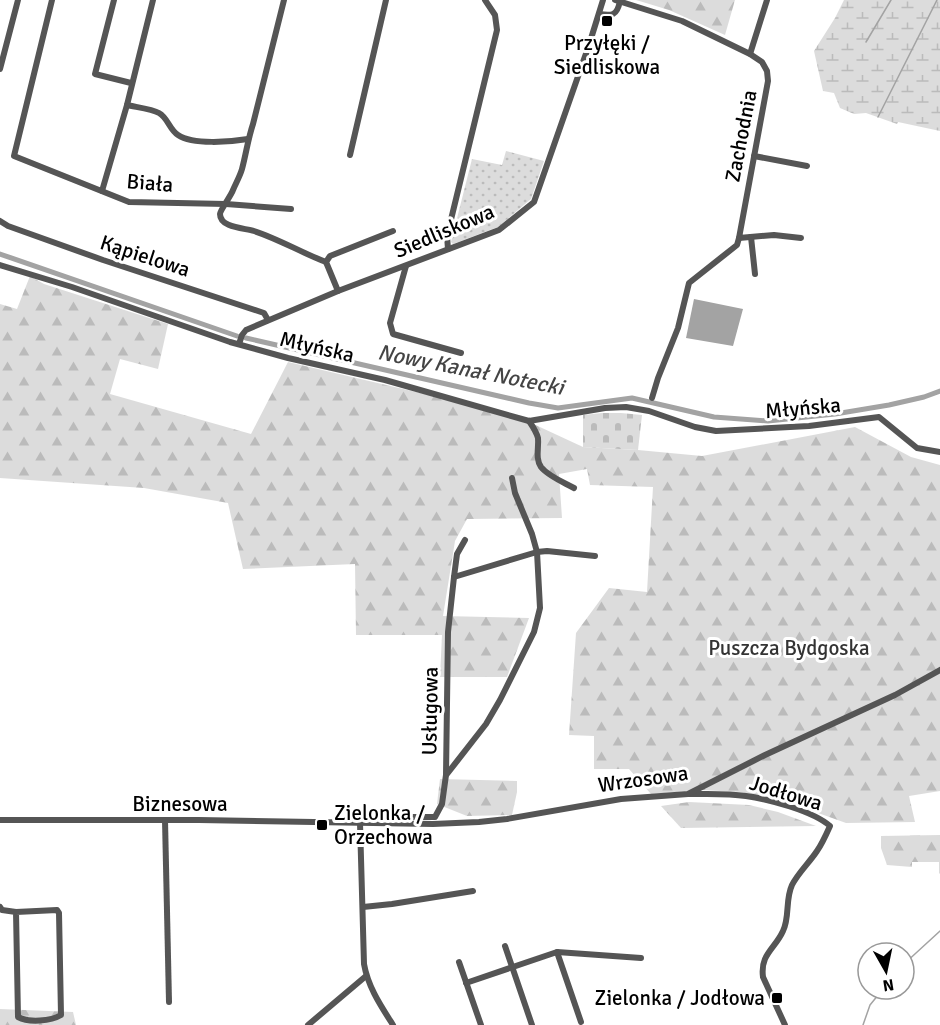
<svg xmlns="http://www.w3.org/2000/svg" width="940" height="1025" font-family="Signika,sans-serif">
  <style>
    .grass { fill: url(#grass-dots) }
    .forest { fill: url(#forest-firs) }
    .wetland { fill: url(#wetland-marsh) }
    .cemetery { fill: url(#cemetery-stones) }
    .water { fill: #a3a3a3 }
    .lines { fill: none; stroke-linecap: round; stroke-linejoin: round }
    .stream { stroke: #a3a3a3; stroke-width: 1.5 }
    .canal { stroke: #a3a3a3; stroke-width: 5 }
    .minor { stroke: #555; stroke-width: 6 }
    .poi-dot { fill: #000; stroke: #fff; stroke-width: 2 }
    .labels { text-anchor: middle; stroke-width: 6; stroke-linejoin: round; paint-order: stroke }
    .poi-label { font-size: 21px; fill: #000; stroke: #fff }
    .street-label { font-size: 21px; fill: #000; stroke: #fff }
    .park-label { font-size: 21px; fill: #333; stroke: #fff }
    .water-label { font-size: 22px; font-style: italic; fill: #444; stroke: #fff }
  </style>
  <defs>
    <pattern id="grass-dots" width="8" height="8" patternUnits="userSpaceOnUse" patternTransform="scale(1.5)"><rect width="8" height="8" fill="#dcdcdc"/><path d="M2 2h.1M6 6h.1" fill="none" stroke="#bbb" stroke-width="1.8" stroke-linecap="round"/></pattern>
    <pattern id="forest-firs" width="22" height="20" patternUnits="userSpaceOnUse" patternTransform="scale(1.5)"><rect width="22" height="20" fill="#dcdcdc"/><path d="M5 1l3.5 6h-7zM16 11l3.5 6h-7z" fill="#bbb"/></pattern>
    <pattern id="wetland-marsh" width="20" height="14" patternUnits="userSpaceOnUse" patternTransform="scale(1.5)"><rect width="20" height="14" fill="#dcdcdc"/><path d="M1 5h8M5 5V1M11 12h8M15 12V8" fill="none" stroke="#bbb"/></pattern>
    <pattern id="cemetery-stones" width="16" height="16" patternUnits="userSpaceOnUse" patternTransform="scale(1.5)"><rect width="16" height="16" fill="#dcdcdc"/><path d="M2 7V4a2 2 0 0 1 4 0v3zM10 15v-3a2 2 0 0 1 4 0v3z" fill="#bbb"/></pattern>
  </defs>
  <rect width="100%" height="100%" fill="#fff"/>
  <polygon class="grass" points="506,151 544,161 531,199 498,227 453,244 451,242 472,159 502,165"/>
  <g class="forest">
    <polygon points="636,0 735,0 725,35 669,10"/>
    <polygon points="30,276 44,284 168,324 158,369 120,359 110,394 251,434 288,362 514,415 583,447 638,450 702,456 855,427 911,457 940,465 940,791 909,796 915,822 846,823 779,799 739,792 702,790 651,794 629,769 594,769 594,736 569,735 576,633 609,588 647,592 653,487 590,485 587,469 559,474 562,518 467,519 455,541 443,616 529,618 507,677 440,677 442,635 356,635 355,564 243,569 228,503 144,488 0,478 0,304 17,309"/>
    <polygon points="440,779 517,781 517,792 512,815 467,816 437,804"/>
    <polygon points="689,802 749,805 778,812 816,826 681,828 661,806"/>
    <polygon points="940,835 940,874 939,873 939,862 912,862 912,867 887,865 881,848 881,836"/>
    <polygon points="0,1009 73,1012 76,1025 0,1025"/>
  </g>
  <polygon class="wetland" points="844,0 940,0 940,131 898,122 897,124 866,113 854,114 840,108 834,93 823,91 814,51 835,18"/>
  <polygon class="cemetery" points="602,413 621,413 642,415 638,450 583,447 583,415"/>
  <polygon class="water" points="694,299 743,309 733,346 686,338"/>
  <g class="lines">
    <g class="stream">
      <polyline points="866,42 891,0"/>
      <polyline points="878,117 937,0"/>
      <polyline points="904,964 940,931"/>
      <polyline points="863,1025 870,1005 883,989"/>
    </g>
    <g class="canal">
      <polyline points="0,254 237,336"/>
      <polyline points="246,338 529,403 558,408 632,398 714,417 768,421 835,414 889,405 924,397 940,391"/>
    </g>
    <g class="minor">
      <polyline points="52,0 14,156 129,202 226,204 291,209"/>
      <polyline points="114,0 95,74 131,83"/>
      <path d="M284,0L253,124C248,139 246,154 242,169C240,176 236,183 233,190C231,196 220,210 220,214C220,228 245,228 254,231C279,239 302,253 326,262"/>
      <polyline points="615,0 682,21 750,54 762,62 767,71 768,81 739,238 774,235 801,238"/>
      <path d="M599,14C612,16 617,16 620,1"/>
      <polyline points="750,54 767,0"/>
      <polyline points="0,69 18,0"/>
      <path d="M127,105C135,107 152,109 159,113C168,118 169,129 178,135C193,145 230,142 248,139"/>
      <polyline points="350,155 386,0"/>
      <polyline points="754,156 807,166"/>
      <polyline points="102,191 127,105 153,0"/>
      <polyline points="0,221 8,226 103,260 264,313 268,320"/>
      <polyline points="751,237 755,274"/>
      <polyline points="448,249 447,236 497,30 495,15 485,0"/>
      <polyline points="0,265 72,287 230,342 288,358 385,380 529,421 605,408 626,407 649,411 695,427 716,431 809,426 879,417 917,448 940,452"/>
      <polyline points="406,266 390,323 393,334 461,353"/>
      <polyline points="338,291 326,262 330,256 393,231"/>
      <polyline points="239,344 242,335 246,330 338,291 499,230 534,202 589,45 603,0"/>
      <polyline points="652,398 658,378 678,328 689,283 737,245 739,238"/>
      <path d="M529,421C533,427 536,431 538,438C539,448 535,458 541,467C548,476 563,482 574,488"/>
      <polyline points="454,577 537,552 547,551 595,556"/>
      <polyline points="447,774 486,724 500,700 534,632 540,608 537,552 532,534 515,493 512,478"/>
      <path d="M689,794C707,794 727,793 746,796C768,799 813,811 830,826C826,835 822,844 817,851C809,863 798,873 792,885C785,900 790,917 783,931C775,949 760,954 763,977L785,1025"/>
      <polyline points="0,820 199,820 433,824 479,822 507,819 621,799 688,794 765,755 895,695 940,670"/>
      <polyline points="165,820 169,1002"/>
      <path d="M360,823L364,964C368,987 381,1006 393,1025"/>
      <polyline points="375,823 375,817 435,817 442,804 446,775 448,632 454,577 457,554 465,540"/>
      <path d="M0,907L2,910L16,912L18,1017C29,1023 51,1021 61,1015L59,913L57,910L16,912"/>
      <polyline points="363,907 392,904 473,891"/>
      <polyline points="505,946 532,1025"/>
      <polyline points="557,952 581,1022"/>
      <polyline points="459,962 481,1025"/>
      <polyline points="466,983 557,952 641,958"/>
      <polyline points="308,1025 366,976"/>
    </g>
  </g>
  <g class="poi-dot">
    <rect x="601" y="15" width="12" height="12" rx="3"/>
    <rect x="316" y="819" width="12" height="12" rx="3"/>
    <rect x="771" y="992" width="12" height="12" rx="3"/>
  </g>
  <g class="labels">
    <g class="poi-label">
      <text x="607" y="50">Przyłęki /<tspan x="607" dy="24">Siedliskowa</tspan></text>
      <text x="334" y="820" text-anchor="start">Zielonka /<tspan x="334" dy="24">Orzechowa</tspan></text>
      <text x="765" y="1005" text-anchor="end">Zielonka / Jodłowa</text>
    </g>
    <g class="street-label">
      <text transform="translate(741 136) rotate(-79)" y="7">Zachodnia</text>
      <text transform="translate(150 183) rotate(5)" y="7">Biała</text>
      <text transform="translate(444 231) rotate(-23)" y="7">Siedliskowa</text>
      <text transform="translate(145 256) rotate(18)" y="7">Kąpielowa</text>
      <text transform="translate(317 347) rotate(13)" y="7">Młyńska</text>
      <text transform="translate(803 408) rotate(-5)" y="7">Młyńska</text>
      <text transform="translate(430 711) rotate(-89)" y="7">Usługowa</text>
      <text transform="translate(643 779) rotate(-8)" y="7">Wrzosowa</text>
      <text transform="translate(786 793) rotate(17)" y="7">Jodłowa</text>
      <text x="180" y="811">Biznesowa</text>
    </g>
    <g class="park-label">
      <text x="789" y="655">Puszcza Bydgoska</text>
    </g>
    <g class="water-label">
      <text transform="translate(471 369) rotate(11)" y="8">Nowy Kanał Notecki</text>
    </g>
  </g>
  <g transform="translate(886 971) rotate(171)"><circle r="28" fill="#ffffff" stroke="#999999" stroke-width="1.5"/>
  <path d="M0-4.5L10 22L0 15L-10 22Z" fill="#000000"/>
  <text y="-9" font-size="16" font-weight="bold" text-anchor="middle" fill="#000000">N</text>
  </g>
</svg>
